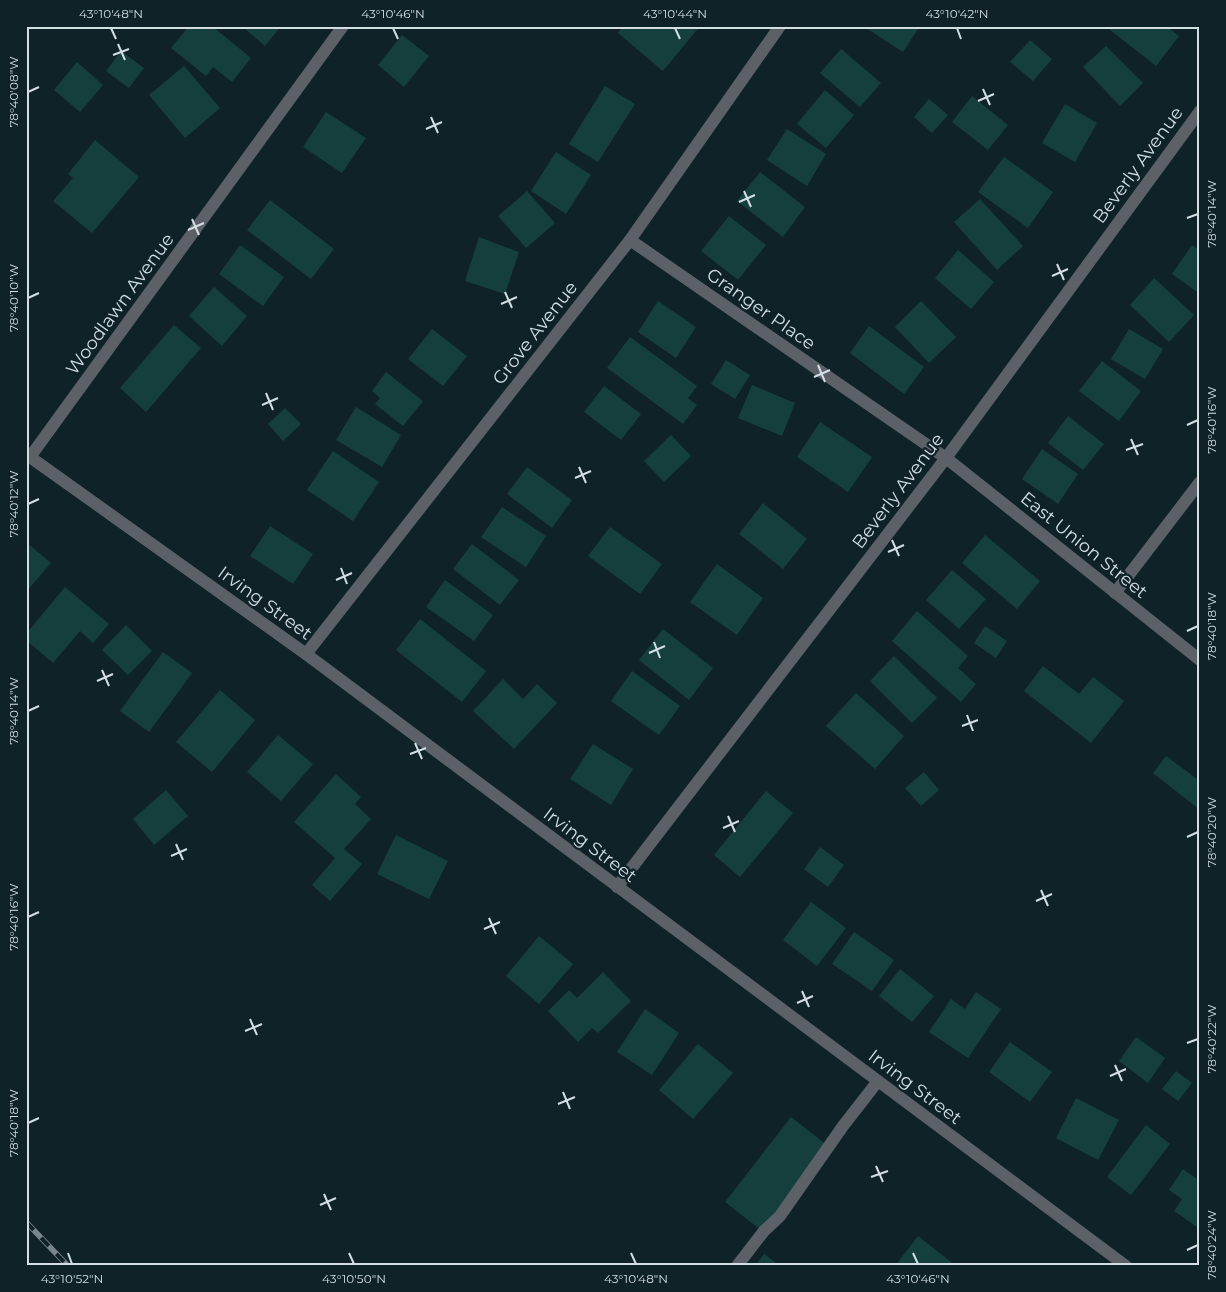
<svg xmlns="http://www.w3.org/2000/svg" width="1226" height="1292" font-family="Montserrat,sans-serif">
  <style>
    .building { fill: #153f3c }
    .lines { fill: none; stroke-linecap: round; stroke-linejoin: round }
    .lane { stroke: #5c6168; stroke-width: 12 }
    .street { stroke: #5c6168; stroke-width: 12 }
    .rail-casing { stroke: #78868c; stroke-width: 5.5 }
    .rail { stroke: #0f2228; stroke-width: 4; stroke-dasharray: 11; stroke-linecap: butt }
    .ticks { fill: none; stroke: #d3dee3; stroke-width: 2 }
    .labels { text-anchor: middle; stroke-width: 4.5; stroke-linejoin: round; paint-order: stroke }
    .street-label { font-size: 18px; fill: #d3dee3; stroke: #0f2228 }
    .neatline { fill: none; stroke: #d3dee3; stroke-width: 2 }
    .ticks-label { font-size: 12px; text-anchor: middle; fill: #d3dee3 }
  </style>
  <rect width="100%" height="100%" fill="#0f2228"/>
  <g class="building">
    <polygon points="189,26 212,26 251,58 232,82 213,67 206,76 171,48"/>
    <polygon points="242,26 281,26 265,46"/>
    <polygon points="623,26 700,26 663,71 618,33"/>
    <polygon points="867,26 920,26 903,52 866,28"/>
    <polygon points="1105,26 1166,26 1179,36 1156,66"/>
    <polygon points="402,35 429,56 404,87 378,65"/>
    <polygon points="1030,40 1052,59 1033,81 1010,62"/>
    <polygon points="1106,46 1143,83 1120,106 1083,67"/>
    <polygon points="841,49 881,83 860,107 820,73"/>
    <polygon points="121,51 144,68 129,88 106,71"/>
    <polygon points="77,62 103,85 80,112 54,90"/>
    <polygon points="184,66 220,108 185,138 149,95"/>
    <polygon points="605,86 635,104 598,162 569,144"/>
    <polygon points="825,90 854,115 826,148 797,124"/>
    <polygon points="972,96 1008,125 988,150 952,122"/>
    <polygon points="929,99 948,115 932,133 914,117"/>
    <polygon points="1065,104 1097,123 1075,162 1042,143"/>
    <polygon points="326,112 366,138 342,173 303,147"/>
    <polygon points="787,129 826,154 807,186 767,160"/>
    <polygon points="95,140 139,177 92,233 53,201 73,178 68,174"/>
    <polygon points="556,152 591,175 566,214 531,191"/>
    <polygon points="1004,157 1053,192 1028,228 978,192"/>
    <polygon points="760,172 805,207 783,237 737,201"/>
    <polygon points="527,191 555,223 526,248 498,216"/>
    <polygon points="980,199 1023,246 997,270 954,222"/>
    <polygon points="270,200 334,249 311,279 247,230"/>
    <polygon points="729,216 766,245 738,280 701,251"/>
    <polygon points="479,237 519,252 505,294 465,281"/>
    <polygon points="240,245 284,277 263,306 219,274"/>
    <polygon points="1192,245 1200,251 1200,294 1172,274"/>
    <polygon points="958,250 994,282 971,309 935,278"/>
    <polygon points="1154,278 1194,315 1169,342 1130,305"/>
    <polygon points="214,287 247,316 222,346 189,316"/>
    <polygon points="658,301 696,327 676,358 638,332"/>
    <polygon points="921,301 956,337 929,363 895,327"/>
    <polygon points="174,325 201,348 146,412 120,388"/>
    <polygon points="869,326 924,367 904,394 850,353"/>
    <polygon points="432,329 467,356 443,386 408,359"/>
    <polygon points="1129,329 1163,349 1145,379 1111,359"/>
    <polygon points="630,337 697,386 688,398 697,405 683,424 607,368"/>
    <polygon points="726,360 750,375 735,399 711,384"/>
    <polygon points="1102,361 1141,391 1119,421 1079,391"/>
    <polygon points="386,372 423,401 403,426 375,404 380,398 372,391"/>
    <polygon points="752,385 795,403 782,436 738,418"/>
    <polygon points="604,386 641,414 621,440 584,412"/>
    <polygon points="356,407 401,435 382,467 336,440"/>
    <polygon points="285,408 301,424 283,441 268,424"/>
    <polygon points="1068,416 1104,444 1083,470 1048,443"/>
    <polygon points="820,422 872,457 848,492 797,457"/>
    <polygon points="671,435 691,456 664,482 644,461"/>
    <polygon points="1042,449 1078,474 1058,504 1022,479"/>
    <polygon points="333,451 379,482 353,521 307,490"/>
    <polygon points="527,467 572,500 552,528 507,494"/>
    <polygon points="763,503 807,539 783,569 739,534"/>
    <polygon points="502,507 546,536 526,567 481,537"/>
    <polygon points="270,526 313,554 293,584 250,556"/>
    <polygon points="610,527 662,564 640,594 588,556"/>
    <polygon points="985,535 1040,581 1017,609 962,563"/>
    <polygon points="26,542 51,563 26,592"/>
    <polygon points="472,544 519,580 500,605 453,569"/>
    <polygon points="717,564 763,598 737,635 690,602"/>
    <polygon points="952,570 986,599 959,629 926,600"/>
    <polygon points="445,580 493,615 474,641 426,607"/>
    <polygon points="65,587 109,624 93,643 80,631 53,663 26,640 26,634"/>
    <polygon points="917,611 968,656 958,668 976,684 961,702 892,641"/>
    <polygon points="420,619 486,671 462,702 396,650"/>
    <polygon points="126,625 152,651 128,675 102,650"/>
    <polygon points="985,626 1007,641 996,658 974,643"/>
    <polygon points="663,629 713,668 689,700 639,660"/>
    <polygon points="163,652 192,673 149,732 120,711"/>
    <polygon points="894,656 937,698 912,723 870,681"/>
    <polygon points="1043,666 1079,694 1093,677 1124,701 1091,743 1024,691"/>
    <polygon points="632,671 680,706 659,735 611,701"/>
    <polygon points="503,679 523,699 537,684 557,703 514,749 473,711"/>
    <polygon points="220,690 255,720 212,772 176,742"/>
    <polygon points="856,693 904,736 875,769 826,726"/>
    <polygon points="278,735 313,764 281,801 247,772"/>
    <polygon points="593,744 633,769 611,805 570,779"/>
    <polygon points="1166,756 1200,781 1200,810 1153,773"/>
    <polygon points="924,772 939,790 921,806 905,788"/>
    <polygon points="336,774 361,797 355,804 371,819 344,849 362,864 330,901 312,885 335,858 294,822"/>
    <polygon points="166,790 188,816 154,845 133,819"/>
    <polygon points="766,791 793,813 740,877 714,855"/>
    <polygon points="396,835 448,861 429,899 377,874"/>
    <polygon points="820,847 844,865 828,887 804,869"/>
    <polygon points="811,902 846,928 817,966 783,940"/>
    <polygon points="854,932 894,960 872,991 832,964"/>
    <polygon points="539,936 573,964 539,1004 506,976"/>
    <polygon points="900,969 934,996 912,1022 879,996"/>
    <polygon points="603,972 631,1001 598,1033 592,1028 578,1042 548,1011 569,990 577,998"/>
    <polygon points="976,992 1001,1009 968,1058 929,1032 951,999 965,1009"/>
    <polygon points="645,1009 679,1033 652,1075 617,1052"/>
    <polygon points="1136,1037 1165,1058 1148,1083 1119,1061"/>
    <polygon points="1010,1042 1052,1072 1030,1102 989,1072"/>
    <polygon points="698,1044 733,1073 693,1119 659,1090"/>
    <polygon points="1176,1071 1192,1083 1178,1101 1162,1089"/>
    <polygon points="1076,1098 1119,1120 1098,1160 1056,1138"/>
    <polygon points="791,1117 832,1149 766,1234 725,1202"/>
    <polygon points="1146,1125 1170,1144 1131,1195 1107,1177"/>
    <polygon points="1183,1169 1200,1181 1200,1229 1174,1211 1182,1199 1169,1190"/>
    <polygon points="918,1236 956,1266 895,1266"/>
    <polygon points="764,1254 780,1266 755,1266"/>
  </g>
  <g class="lines">
    <g class="lane">
      <polyline points="1115,593 1200,482"/>
      <polyline points="737,1266 764,1231 780,1216 843,1126 878,1081"/>
    </g>
    <g class="street">
      <polyline points="343,26 30,457 306,654 1126,1266"/>
      <polyline points="630,240 946,458 1200,660"/>
      <polyline points="306,654 630,240 780,26"/>
      <polyline points="617,887 946,458 1200,111"/>
    </g>
    <defs>
      <polyline id="rail" points="26,1222 68,1266"/>
    </defs>
    <use href="#rail" class="rail-casing"/>
    <use href="#rail" class="rail"/>
  </g>
  <path class="ticks" d="M111,28L116,39M393,28L398,39M675,28L680,39M957,28L961,39M118,44L125,60M113,55L129,49M983,89L990,105M28,92L39,87M978,101L994,94M431,117L438,133M426,129L442,122M744,191L751,207M739,202L755,195M1187,218L1198,214M192,219L199,235M188,230L204,223M1057,264L1064,280M1052,276L1068,269M505,292L512,308M28,298L39,293M501,304L517,297M818,365L825,382M814,377L830,370M266,393L273,410M262,405L278,398M1187,425L1198,420M1131,439L1138,455M1126,450L1143,444M579,467L586,483M575,478L591,471M28,504L39,499M892,540L899,556M888,552L904,545M341,568L347,584M336,580L352,573M1187,631L1198,626M654,642L660,658M649,653L665,646M102,670L109,686M97,681L113,674M28,711L39,706M967,715L973,731M962,726L978,720M415,743L422,759M410,754L426,748M728,816L735,832M723,828L739,821M1187,837L1198,832M176,844L183,860M171,856L187,849M1041,890L1048,906M1036,901L1052,894M28,917L39,912M489,918L496,934M484,929L500,922M802,991L809,1007M797,1003L813,996M250,1019L257,1035M245,1031L262,1024M1187,1043L1198,1039M1115,1065L1122,1081M1110,1076L1126,1069M563,1092L570,1109M558,1104L575,1097M28,1123L39,1118M876,1166L883,1182M871,1177L888,1171M324,1194L331,1210M320,1205L336,1198M1187,1250L1198,1245M68,1253L72,1264M349,1253L354,1264M631,1253L636,1264M913,1253L918,1264"/>
  <g class="labels">
    <g class="street-label">
      <text transform="translate(1138 165) rotate(-54)" y="6">Beverly Avenue</text>
      <text transform="translate(120 304) rotate(-54)" y="6">Woodlawn Avenue</text>
      <text transform="translate(761 309) rotate(35)" y="6">Granger Place</text>
      <text transform="translate(535 333) rotate(-52)" y="6">Grove Avenue</text>
      <text transform="translate(898 491) rotate(-53)" y="6">Beverly Avenue</text>
      <text transform="translate(1084 545) rotate(39)" y="6">East Union Street</text>
      <text transform="translate(265 603) rotate(36)" y="6">Irving Street</text>
      <text transform="translate(590 845) rotate(37)" y="6">Irving Street</text>
      <text transform="translate(915 1087) rotate(37)" y="6">Irving Street</text>
    </g>
  </g>
  <rect width="1226" height="1292" fill="none" stroke="#0f2228" stroke-width="55"/>
  <rect x="28" y="28" width="1170" height="1236" class="neatline"/>
  <g class="ticks-label">
    <text x="111" y="18">43°10'48"N</text>
    <text x="393" y="18">43°10'46"N</text>
    <text x="675" y="18">43°10'44"N</text>
    <text x="957" y="18">43°10'42"N</text>
    <text transform="translate(14 92) rotate(-90)" y="4">78°40'08"W</text>
    <text transform="translate(1212 214) rotate(-90)" y="4">78°40'14"W</text>
    <text transform="translate(14 298) rotate(-90)" y="4">78°40'10"W</text>
    <text transform="translate(1212 420) rotate(-90)" y="4">78°40'16"W</text>
    <text transform="translate(14 504) rotate(-90)" y="4">78°40'12"W</text>
    <text transform="translate(1212 626) rotate(-90)" y="4">78°40'18"W</text>
    <text transform="translate(14 711) rotate(-90)" y="4">78°40'14"W</text>
    <text transform="translate(1212 832) rotate(-90)" y="4">78°40'20"W</text>
    <text transform="translate(14 917) rotate(-90)" y="4">78°40'16"W</text>
    <text transform="translate(1212 1039) rotate(-90)" y="4">78°40'22"W</text>
    <text transform="translate(14 1123) rotate(-90)" y="4">78°40'18"W</text>
    <text transform="translate(1212 1245) rotate(-90)" y="4">78°40'24"W</text>
    <text x="72" y="1283">43°10'52"N</text>
    <text x="354" y="1283">43°10'50"N</text>
    <text x="636" y="1283">43°10'48"N</text>
    <text x="918" y="1283">43°10'46"N</text>
  </g>
</svg>
